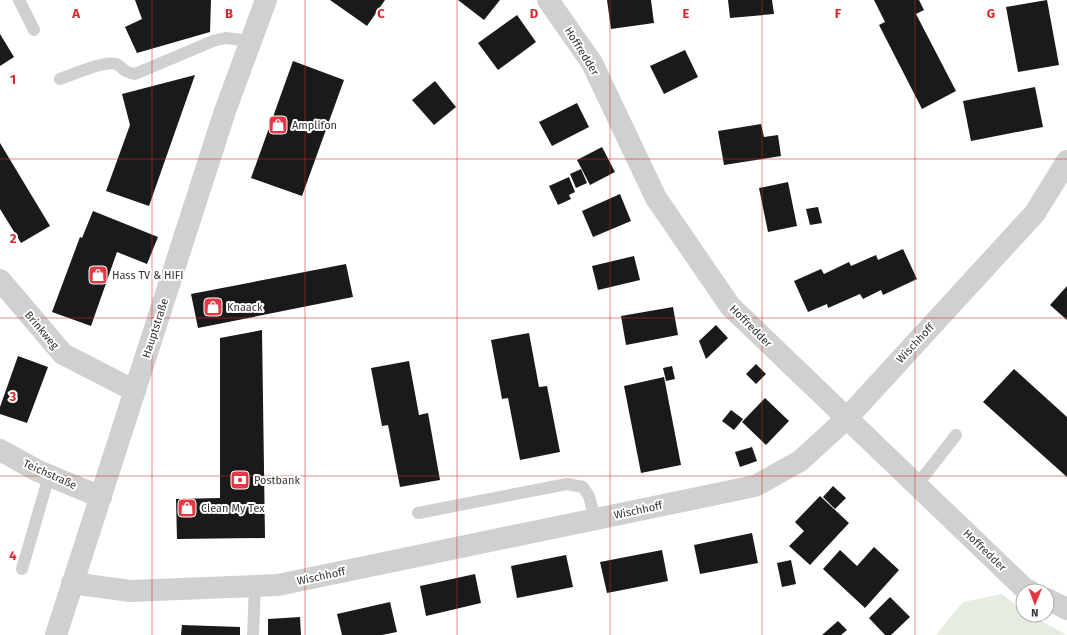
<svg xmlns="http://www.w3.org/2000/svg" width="1067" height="635" font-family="'Fira Sans',sans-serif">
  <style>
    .green { fill: #e6ecdf }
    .building { fill: #1a1a1a }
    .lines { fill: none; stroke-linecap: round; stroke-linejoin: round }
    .service { stroke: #d0d0d0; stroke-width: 12 }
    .minor { stroke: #d0d0d0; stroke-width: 22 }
    .grid { fill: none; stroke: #d62828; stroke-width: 1; stroke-opacity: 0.55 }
    .labels { text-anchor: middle; stroke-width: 4; stroke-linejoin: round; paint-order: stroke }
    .street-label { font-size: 11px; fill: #333; stroke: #fff }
    .poi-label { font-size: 11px; fill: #333; stroke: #fff; text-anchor: start }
    .grid-label { font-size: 13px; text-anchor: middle; font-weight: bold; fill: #d62828; stroke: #fff; stroke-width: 4; stroke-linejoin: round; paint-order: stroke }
  </style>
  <rect width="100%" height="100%" fill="#fff"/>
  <polygon class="green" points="1002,594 1023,611 1023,615 1030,615 1067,635 936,635 963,602"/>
  <g class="building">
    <polygon points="135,0 211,0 210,32 137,53 125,27 142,19"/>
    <polygon points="330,0 385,0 367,26"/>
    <polygon points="458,0 500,0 484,20"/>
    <polygon points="607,0 651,0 654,23 611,29"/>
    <polygon points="728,0 772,0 774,14 730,18"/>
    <polygon points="874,0 919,0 924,10 916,14 956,91 922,109 879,25 885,22"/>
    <polygon points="1047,0 1059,65 1018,72 1006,7"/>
    <polygon points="517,15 536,42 498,70 478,43"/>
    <polygon points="0,34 14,57 0,66"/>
    <polygon points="685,50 698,77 664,94 650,66"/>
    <polygon points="293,61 344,80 302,196 251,178"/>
    <polygon points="195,75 149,206 106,191 130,125 122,94"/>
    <polygon points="435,81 456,107 434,125 412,100"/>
    <polygon points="1035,87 1043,127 971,141 963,101"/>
    <polygon points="577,103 589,127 552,146 539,122"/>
    <polygon points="761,124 764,137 778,135 781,156 724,165 718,131"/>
    <polygon points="0,143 50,226 21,243 0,209"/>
    <polygon points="602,147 615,172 590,185 577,160"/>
    <polygon points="581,169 587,183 576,188 570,174"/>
    <polygon points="569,177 575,192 569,195 571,199 558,205 549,186"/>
    <polygon points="788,182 797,226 768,232 759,188"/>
    <polygon points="620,194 631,221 593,237 582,211"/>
    <polygon points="818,207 822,223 810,225 806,209"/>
    <polygon points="93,211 158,237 147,264 117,252 91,326 52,312 80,237 82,238"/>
    <polygon points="903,249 917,279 883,295 881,290 863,299 860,294 828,308 827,304 808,312 794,281 821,269 824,274 849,262 851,266 876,255 878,260"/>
    <polygon points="634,256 640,280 598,290 592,266"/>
    <polygon points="346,264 353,297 198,328 191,294"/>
    <polygon points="1067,286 1067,320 1050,305"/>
    <polygon points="673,307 678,335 626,345 621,316"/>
    <polygon points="716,325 728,338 706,359 699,341"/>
    <polygon points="262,330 265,538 177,539 176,499 220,498 220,338"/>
    <polygon points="529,333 539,387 547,386 560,452 520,460 508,398 502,399 491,340"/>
    <polygon points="18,356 48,367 27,423 0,414 0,407"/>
    <polygon points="409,361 419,415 428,413 440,480 400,487 388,425 382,426 371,368"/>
    <polygon points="756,364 766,374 756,384 746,374"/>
    <polygon points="672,366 675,379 666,381 663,368"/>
    <polygon points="1014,369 1067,417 1067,477 983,402"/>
    <polygon points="664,377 681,465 641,473 624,386"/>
    <polygon points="765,398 789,421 766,445 742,422"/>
    <polygon points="731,410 743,419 734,430 722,421"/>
    <polygon points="752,447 757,461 740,467 735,452"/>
    <polygon points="833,486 846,498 835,509 823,497"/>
    <polygon points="820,496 849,523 810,565 789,546 804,531 795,522"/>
    <polygon points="752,533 758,563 700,574 694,545"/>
    <polygon points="874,547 899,570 865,608 823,569 840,550 857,566"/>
    <polygon points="662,550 668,581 607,593 600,562"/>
    <polygon points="566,555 573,587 517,598 511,566"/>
    <polygon points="791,560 796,584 782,587 777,563"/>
    <polygon points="475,574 481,603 426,616 420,586"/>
    <polygon points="890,597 910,617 891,635 885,635 869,618"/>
    <polygon points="390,602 397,632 382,635 342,635 337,614"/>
    <polygon points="300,617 301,635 268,635 268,619"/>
    <polygon points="838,621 847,630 841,635 822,635"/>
    <polygon points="182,625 240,627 240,635 181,635"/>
  </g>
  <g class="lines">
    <g class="service">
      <polyline points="19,0 34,30"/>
      <path d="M60,79C72,75 105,60 116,64C124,67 121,72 135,74L213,41L225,38L251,41"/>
      <polyline points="917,485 956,435"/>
      <polyline points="418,513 567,484 583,487 589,496 595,519"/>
      <polyline points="22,569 49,476"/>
      <polyline points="253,635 255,586"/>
    </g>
    <g class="minor">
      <polyline points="548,0 592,63 656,198 730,306 1025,589 1030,591"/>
      <polyline points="0,280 63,354 135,391"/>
      <polyline points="0,450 38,471 101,497"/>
      <polyline points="72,583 130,591 278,585 755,486 800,461 847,418 1035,213 1067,161"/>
      <polyline points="1047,599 1067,609"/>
      <polyline points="56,635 225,111 266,0"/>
    </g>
  </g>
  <path class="grid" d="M152,0V635M305,0V635M457,0V635M610,0V635M762,0V635M915,0V635M0,159H1067M0,318H1067M0,476H1067"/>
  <defs>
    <symbol id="shop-square" viewBox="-11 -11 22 22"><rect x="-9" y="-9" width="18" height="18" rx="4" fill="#e63946" stroke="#fff"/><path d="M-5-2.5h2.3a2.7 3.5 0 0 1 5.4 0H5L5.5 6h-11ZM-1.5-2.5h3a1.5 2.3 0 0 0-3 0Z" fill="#fff"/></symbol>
    <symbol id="bank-square" viewBox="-11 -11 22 22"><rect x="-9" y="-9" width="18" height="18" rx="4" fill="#e63946" stroke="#fff"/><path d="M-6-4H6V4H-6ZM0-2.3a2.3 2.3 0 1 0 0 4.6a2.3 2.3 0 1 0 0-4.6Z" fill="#fff"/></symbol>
  </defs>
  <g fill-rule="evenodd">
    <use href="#shop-square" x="267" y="114" width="22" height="22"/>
    <use href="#shop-square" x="87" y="264" width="22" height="22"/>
    <use href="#shop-square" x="202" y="296" width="22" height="22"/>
    <use href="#bank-square" x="229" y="469" width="22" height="22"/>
    <use href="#shop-square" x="176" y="497" width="22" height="22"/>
  </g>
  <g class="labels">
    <g class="street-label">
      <text transform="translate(582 51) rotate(58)" y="4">Hoffredder</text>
      <text transform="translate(751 326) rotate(45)" y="4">Hoffredder</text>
      <text transform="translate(155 328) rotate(-72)" y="4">Hauptstraße</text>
      <text transform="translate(42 330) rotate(50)" y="4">Brinkweg</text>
      <text transform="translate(915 343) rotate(-47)" y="4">Wischhoff</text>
      <text transform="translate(50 474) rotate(24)" y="4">Teichstraße</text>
      <text transform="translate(638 510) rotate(-12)" y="4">Wischhoff</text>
      <text transform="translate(985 550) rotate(44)" y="4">Hoffredder</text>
      <text transform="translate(321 576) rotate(-12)" y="4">Wischhoff</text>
    </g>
    <g class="poi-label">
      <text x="292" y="129">Amplifon</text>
      <text x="112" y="279">Hass TV &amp; HIFI</text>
      <text x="227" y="311">Knaack</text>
      <text x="254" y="484">Postbank</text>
      <text x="201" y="512">Clean My Tex</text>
    </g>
  </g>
  <g class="grid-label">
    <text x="76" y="18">A</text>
    <text x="229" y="18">B</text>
    <text x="381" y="18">C</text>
    <text x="534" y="18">D</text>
    <text x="686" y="18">E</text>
    <text x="838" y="18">F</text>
    <text x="991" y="18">G</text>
    <text x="13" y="84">1</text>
    <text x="13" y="243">2</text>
    <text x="13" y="401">3</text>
    <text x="13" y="560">4</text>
  </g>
  <g transform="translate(1035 603) rotate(181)"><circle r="19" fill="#ffffff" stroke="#adadad"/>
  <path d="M0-3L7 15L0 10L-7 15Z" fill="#e63946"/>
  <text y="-6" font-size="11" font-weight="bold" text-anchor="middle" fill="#333333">N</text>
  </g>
</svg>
